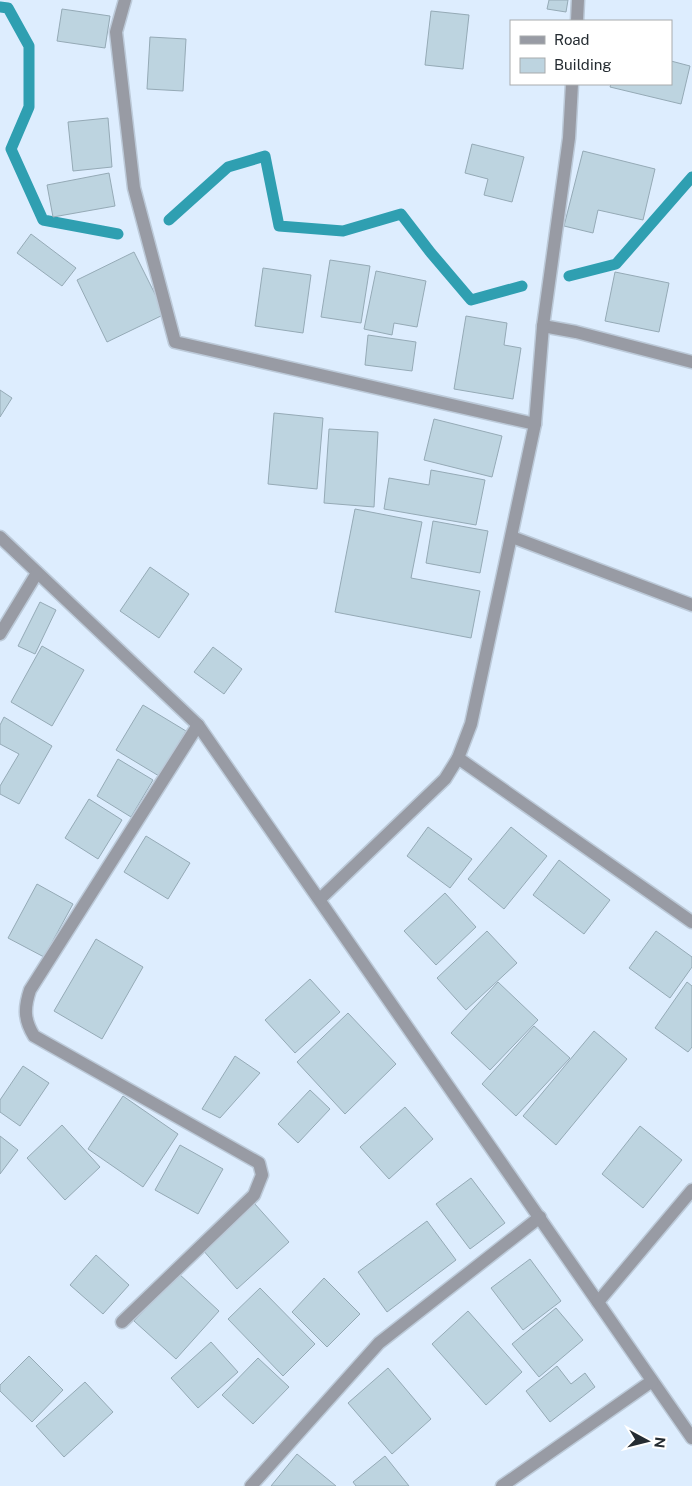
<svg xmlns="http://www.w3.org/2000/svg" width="692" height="1486" font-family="'Public Sans',sans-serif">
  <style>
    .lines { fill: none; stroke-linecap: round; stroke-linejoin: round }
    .stream { stroke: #2f9fb1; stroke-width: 11 }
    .building { fill: #bdd4e0; stroke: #95aab6 }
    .minor-casing { stroke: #bccad9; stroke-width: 15 }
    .minor { stroke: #989ba4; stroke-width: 12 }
  </style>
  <rect width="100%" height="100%" fill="#ddedfe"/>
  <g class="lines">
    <g class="stream">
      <polyline points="0,7 8,8 29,46 29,107 11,149 43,220 118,234"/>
      <polyline points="169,220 228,167 265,156 279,226 343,231 401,214 431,253 471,300 522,286"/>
      <polyline points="569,276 616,264 692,177"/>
    </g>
  </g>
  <g class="building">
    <polygon points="549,0 568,0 566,12 547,9"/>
    <polygon points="62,9 110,16 105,48 57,41"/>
    <polygon points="431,11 469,15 463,69 425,65"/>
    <polygon points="150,37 186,39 183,91 147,89"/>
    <polygon points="671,61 690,66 681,104 610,87 611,84 671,84"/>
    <polygon points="108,118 112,167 73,171 68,122"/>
    <polygon points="472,144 524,157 512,202 484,195 488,179 465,173"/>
    <polygon points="583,151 655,169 643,220 598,210 593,233 564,226"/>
    <polygon points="109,173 115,206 53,217 47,185"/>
    <polygon points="31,234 76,268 62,286 17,253"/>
    <polygon points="134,252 165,314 107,342 77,280"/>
    <polygon points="330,260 370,266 361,323 321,317"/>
    <polygon points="263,268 311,275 303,333 255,326"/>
    <polygon points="376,271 426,281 417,327 394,323 392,335 364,329"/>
    <polygon points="615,272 669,283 659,332 605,321"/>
    <polygon points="466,316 507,323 504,345 521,348 513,399 454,389"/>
    <polygon points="368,335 416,342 412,371 365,365"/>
    <polygon points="0,390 12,398 0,417"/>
    <polygon points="274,413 323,418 317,489 268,484"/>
    <polygon points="434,419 502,436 492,477 424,460"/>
    <polygon points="329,429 378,432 374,507 324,503"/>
    <polygon points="431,470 485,480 476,525 384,509 389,478 429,485"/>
    <polygon points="355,509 422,522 411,578 480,591 471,638 335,612"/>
    <polygon points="433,521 488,531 480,573 426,563"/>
    <polygon points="150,567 189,594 159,638 120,611"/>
    <polygon points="40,602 56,610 35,654 18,646"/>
    <polygon points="42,646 84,670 52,726 11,702"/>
    <polygon points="213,647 242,669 224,694 194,672"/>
    <polygon points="143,705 186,731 159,776 116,750"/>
    <polygon points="4,717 52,746 19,804 0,794 0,786 19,754 0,744 0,725"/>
    <polygon points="118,759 153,780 131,817 97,796"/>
    <polygon points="89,799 122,820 98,859 65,838"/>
    <polygon points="428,827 472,859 450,888 407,856"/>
    <polygon points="511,827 547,856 504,909 468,879"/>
    <polygon points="146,836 190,863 168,899 124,872"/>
    <polygon points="559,860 610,900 584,934 533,895"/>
    <polygon points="37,884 73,904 44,957 8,938"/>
    <polygon points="445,893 476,927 436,965 404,931"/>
    <polygon points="487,931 517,963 466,1010 437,978"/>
    <polygon points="656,931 692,957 692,967 670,998 629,968"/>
    <polygon points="96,939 143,967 102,1039 54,1011"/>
    <polygon points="310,979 340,1012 295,1053 265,1020"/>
    <polygon points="498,982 538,1020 490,1070 451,1033"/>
    <polygon points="687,982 692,986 692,1047 688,1052 655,1028"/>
    <polygon points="348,1013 396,1064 345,1114 297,1062"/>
    <polygon points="534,1026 570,1058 516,1116 482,1084"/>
    <polygon points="594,1031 627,1059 556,1145 523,1116"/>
    <polygon points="235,1056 260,1073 220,1118 202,1109"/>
    <polygon points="23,1066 49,1083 20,1126 0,1112 0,1100"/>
    <polygon points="310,1090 330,1109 298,1143 278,1124"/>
    <polygon points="123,1096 178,1134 143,1187 88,1149"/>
    <polygon points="405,1107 433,1139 389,1179 360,1147"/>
    <polygon points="62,1125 100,1167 65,1200 27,1158"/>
    <polygon points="640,1126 682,1160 643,1208 602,1174"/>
    <polygon points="0,1136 18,1150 0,1174"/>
    <polygon points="180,1145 223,1169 198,1214 155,1190"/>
    <polygon points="471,1178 505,1223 470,1249 436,1204"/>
    <polygon points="254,1203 289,1242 237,1289 202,1249"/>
    <polygon points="427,1221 456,1260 387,1312 358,1272"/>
    <polygon points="96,1255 129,1285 103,1314 70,1285"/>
    <polygon points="530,1259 561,1301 523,1330 491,1288"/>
    <polygon points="178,1273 219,1311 176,1359 134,1321"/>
    <polygon points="324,1278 360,1314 327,1347 292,1312"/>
    <polygon points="260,1288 315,1344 283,1376 228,1319"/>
    <polygon points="556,1308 583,1340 539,1377 512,1344"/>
    <polygon points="468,1311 522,1372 486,1405 432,1344"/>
    <polygon points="211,1342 238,1372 198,1408 171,1378"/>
    <polygon points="29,1356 63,1390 32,1422 0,1391 0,1385"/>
    <polygon points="258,1358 289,1387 253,1424 222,1395"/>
    <polygon points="557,1366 571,1384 585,1373 595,1387 550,1422 526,1391"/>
    <polygon points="388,1368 431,1419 392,1454 348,1403"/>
    <polygon points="85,1382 113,1412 64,1457 36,1426"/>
    <polygon points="297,1454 336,1486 271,1486"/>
    <polygon points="385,1456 409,1486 356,1486 353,1482"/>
  </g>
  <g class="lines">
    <defs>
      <g id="minor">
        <polyline points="125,0 116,32 134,188 175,342 535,424"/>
        <polyline points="577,21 578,0"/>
        <polyline points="543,326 576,332 692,362"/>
        <polyline points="0,537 198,725 692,1438"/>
        <polyline points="512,537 692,605"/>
        <polyline points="0,634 37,573"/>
        <polyline points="458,758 692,922"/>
        <polyline points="320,899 445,779 458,758 471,724 535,424 543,326 569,138 572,84"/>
        <polyline points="598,1302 692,1190"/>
        <path d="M122,1322L254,1195L262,1175L259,1163L34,1036C24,1020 24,1008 30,990L198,725"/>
        <polyline points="251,1486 379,1343 540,1217"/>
        <polyline points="502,1486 652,1381"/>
      </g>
    </defs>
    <use href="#minor" class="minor-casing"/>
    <use href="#minor" class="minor"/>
  </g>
  <rect x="510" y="20" width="162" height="65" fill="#ffffff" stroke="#a8abad"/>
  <rect x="520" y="36" width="25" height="8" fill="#989ba4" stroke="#a8abad"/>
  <text x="554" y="45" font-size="15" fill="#252c32">Road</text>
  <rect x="520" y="58" width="25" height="15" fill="#bdd4e0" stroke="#a8abad"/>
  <text x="554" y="70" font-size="15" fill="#252c32">Building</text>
  <g transform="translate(647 1441) rotate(97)" stroke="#ffffff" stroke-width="4" paint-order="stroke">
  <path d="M0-4L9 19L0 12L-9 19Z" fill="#252c32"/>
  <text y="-8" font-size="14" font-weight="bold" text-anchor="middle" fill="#252c32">N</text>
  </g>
</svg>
